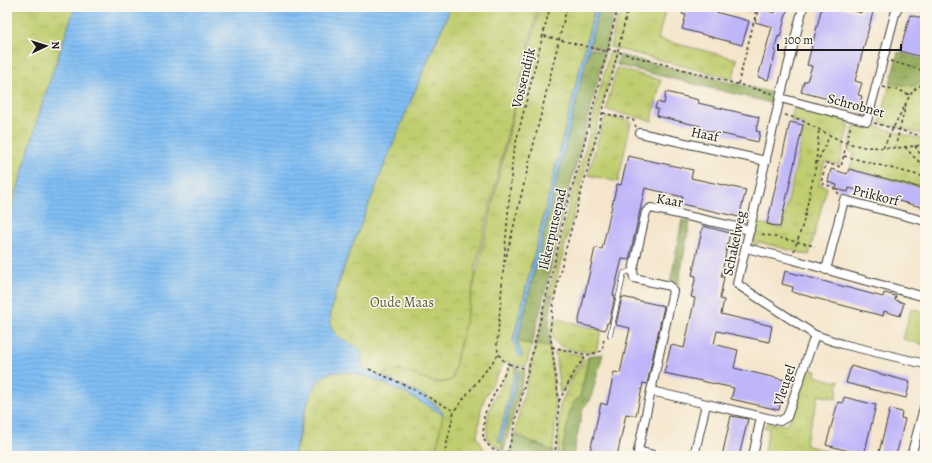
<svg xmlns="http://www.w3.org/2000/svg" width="932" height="463" font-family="Alegreya,serif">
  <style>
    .grass { fill: url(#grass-tufts); stroke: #6e7446 }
    .forest { fill: url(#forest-crowns); stroke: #5a663f }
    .park { fill: url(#park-crowns); stroke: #6e7446 }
    .water { fill: url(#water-rules); stroke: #4e6c88 }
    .building { fill: #bfb6f9 }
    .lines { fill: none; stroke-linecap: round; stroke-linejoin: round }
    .service-casing { stroke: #3c3a36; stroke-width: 5.5 }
    .minor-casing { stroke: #3c3a36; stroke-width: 10 }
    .path { stroke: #3c3a36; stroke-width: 1.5; stroke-dasharray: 3 3; stroke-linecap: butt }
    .service { stroke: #fff; stroke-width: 4 }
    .minor { stroke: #fff; stroke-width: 8 }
    .labels { text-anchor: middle; stroke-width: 3; stroke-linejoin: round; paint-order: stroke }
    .street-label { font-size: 14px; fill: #1c1c1c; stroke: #fbf7ec }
    .park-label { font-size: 14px; fill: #555a39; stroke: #fbf7ec }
  </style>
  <defs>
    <pattern id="grass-tufts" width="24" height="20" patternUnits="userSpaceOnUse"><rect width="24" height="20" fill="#c0cd6f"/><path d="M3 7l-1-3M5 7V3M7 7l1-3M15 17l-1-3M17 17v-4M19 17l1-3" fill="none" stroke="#a4af60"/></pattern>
    <pattern id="forest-crowns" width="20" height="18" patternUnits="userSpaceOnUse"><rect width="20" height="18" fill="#98b062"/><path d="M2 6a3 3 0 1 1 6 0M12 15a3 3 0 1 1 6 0" fill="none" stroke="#7b8e50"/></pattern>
    <pattern id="park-crowns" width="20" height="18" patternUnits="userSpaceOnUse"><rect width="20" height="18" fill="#c0cd6f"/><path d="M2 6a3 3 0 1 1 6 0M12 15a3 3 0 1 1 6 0" fill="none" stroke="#a4af60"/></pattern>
    <pattern id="water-rules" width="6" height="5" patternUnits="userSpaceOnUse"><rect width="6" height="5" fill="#80bdf3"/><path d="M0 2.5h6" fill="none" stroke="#6ea2d0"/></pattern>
  </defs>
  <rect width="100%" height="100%" fill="#fbf7ec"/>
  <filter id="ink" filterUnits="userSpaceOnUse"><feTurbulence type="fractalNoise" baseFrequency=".025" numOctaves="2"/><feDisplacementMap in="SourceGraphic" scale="8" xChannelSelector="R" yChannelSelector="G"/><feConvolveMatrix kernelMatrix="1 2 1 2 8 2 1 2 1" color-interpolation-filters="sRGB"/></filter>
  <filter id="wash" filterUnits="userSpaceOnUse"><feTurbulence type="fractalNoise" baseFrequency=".012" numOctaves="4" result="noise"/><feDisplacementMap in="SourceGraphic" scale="16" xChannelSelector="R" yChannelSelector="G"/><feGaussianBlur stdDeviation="0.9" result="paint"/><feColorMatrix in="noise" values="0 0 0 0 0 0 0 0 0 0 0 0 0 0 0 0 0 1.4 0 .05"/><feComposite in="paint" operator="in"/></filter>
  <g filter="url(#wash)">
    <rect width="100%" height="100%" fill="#f4e5cb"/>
    <g class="grass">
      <path d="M540,7H595L513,341L521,352L517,342L532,344L526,367L507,362L504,363L485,397L481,409L477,437L483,447L486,456H435L381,376C403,355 428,394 452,379L515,107Z"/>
      <polygon points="619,7 666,7 658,39 737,59 733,79 610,47"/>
      <polygon points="609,53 616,54 558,272 553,296 548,295 561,243 568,208 586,146"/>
      <polygon points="616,68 661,80 652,121 606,110"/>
      <polygon points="925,79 925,90 921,101 925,112 925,135 880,123 890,83 912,86"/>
      <polygon points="794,107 846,120 848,122 849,125 839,165 825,162 819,184 827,187 809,255 759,242 758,242 756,247 753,244 758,223 782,228 805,124 791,121"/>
      <polygon points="609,117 631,121 618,182 588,175 603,121 604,119"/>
      <polygon points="858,124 869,127 871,125 925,140 925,188 850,169 854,153 848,151 854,126"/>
      <polygon points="911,308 925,312 924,345 903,339"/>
      <path d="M553,318L601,330L596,351C588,354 558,349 554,340C551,334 553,325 553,318Z"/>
      <polygon points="536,345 550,347 554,386 556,418 553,451 514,434"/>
      <polygon points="558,350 581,355 583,357 583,359 577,367 563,391 560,393 555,353 556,351"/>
      <path d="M589,356L580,397L572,404L561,456H557L560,406C564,394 579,363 589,356Z"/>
      <path d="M510,366L516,367L498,441L501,442L504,451L488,440C481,415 500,388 510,366Z"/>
      <polygon points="808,369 816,371 815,376 837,382 837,380 839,380 836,399 819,395 805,445 830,452 829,456 763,456 769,429 764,427 768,422 784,425 789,422"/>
    </g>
    <g class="forest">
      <polygon points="599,7 615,7 606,50 590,46"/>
      <polygon points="589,48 605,52 578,159 563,211 554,256 532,344 517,342"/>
      <polygon points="898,52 925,60 925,79 912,86 890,83"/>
      <polygon points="619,55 773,93 771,103 617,65"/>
      <polygon points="682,220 690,222 678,286 670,284"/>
      <polygon points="548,295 553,296 549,322 550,347 536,345"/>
      <polygon points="603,354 590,401 583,408 573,456 561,456 571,407 572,404 580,397 589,356"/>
      <polygon points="516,367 525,371 504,451 501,442 518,374 515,373"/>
      <polygon points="514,434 553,451 553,456 512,456 510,452"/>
    </g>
    <g class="park">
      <polygon points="7,7 75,7 7,225"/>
      <path d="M451,7H538L474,273L476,274L452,379C428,393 402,356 381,376C403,386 429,393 443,415L435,456H294L335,295L349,253L399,126Z"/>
    </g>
    <g class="water">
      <path d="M75,7H451C420,77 391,148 363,219C354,242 326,304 331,326C335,340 351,341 361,350L363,368L421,394L438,407L444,415C420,402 344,354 321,379C305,396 299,434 294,456H7V225L43,101Z"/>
      <polygon points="595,7 599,7 517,342 521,352 522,357 519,356 513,341"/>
      <polygon points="515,373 518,373 501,442 498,441"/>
    </g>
    <g id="blocks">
      <g class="building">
        <polygon points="683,7 697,7 749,21 742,45 682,29 686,15 682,14"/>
        <polygon points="777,7 788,7 780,37 778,36 774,51 776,51 768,80 758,77 772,27 755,22 759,8 775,13"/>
        <polygon points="822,7 840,7 861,13 862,9 873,12 855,81 862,83 858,95 862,96 859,107 801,92 804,81 807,81 812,66 807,65"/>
        <polygon points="910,15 925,19 925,58 900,51"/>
        <polygon points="666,92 699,100 698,103 759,117 756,131 760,132 758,142 700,129 700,126 657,116 658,109 655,108 657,102 664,104"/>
        <polygon points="790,122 803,125 780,227 767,224"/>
        <polygon points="628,156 693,170 691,178 746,190 739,217 681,204 683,197 645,188 629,260 622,259 613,295 615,296 609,323 607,323 605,330 578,324 595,248 602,249 617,184 621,185"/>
        <polygon points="831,169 847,174 849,169 925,189 925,208 849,188 848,192 836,189 837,185 828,182"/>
        <polygon points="703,226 730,233 721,277 724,277 720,299 724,300 721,314 772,326 769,342 717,331 714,344 738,350 734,368 785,380 779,410 731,399 734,388 664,373 671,345 684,348 695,298 691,297 696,276 692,275"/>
        <polygon points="785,271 883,297 884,293 896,296 895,300 904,303 900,316 884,311 883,316 792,292 793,287 782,284"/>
        <polygon points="622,297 664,306 647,384 643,383 636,416 626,414 617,456 589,456 601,403 607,405 614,372 620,373 630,328 616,325"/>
        <polygon points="851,366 910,382 906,398 846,383"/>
        <polygon points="844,397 876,405 864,455 826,445 838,402 843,403"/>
        <polygon points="890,409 902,412 901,418 905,419 898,448 895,456 878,456"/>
        <polygon points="731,416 748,419 740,452 739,456 722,456"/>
      </g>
    </g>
  </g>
  <g filter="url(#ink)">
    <use href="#blocks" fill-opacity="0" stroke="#3c3a36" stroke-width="1"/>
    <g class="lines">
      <defs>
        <polyline id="service" points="610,335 624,273 633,270"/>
        <g id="minor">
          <polyline points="803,7 780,98 737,284 815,335 842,344 925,364"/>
          <polyline points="780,98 867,121 895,14 898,7"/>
          <polyline points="640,133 766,161"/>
          <polyline points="746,248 791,259 845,275 925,297"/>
          <polyline points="826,270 844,200 925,221"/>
          <polyline points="651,391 673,291 670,286 634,278 633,270 646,212 651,208 750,230"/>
          <polyline points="507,456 508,456"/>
          <polyline points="657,456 638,451 651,391 780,421 787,417 815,335"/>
          <polyline points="694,456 706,404"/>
          <polyline points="753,456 761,417"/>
          <polyline points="911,456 925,404"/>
        </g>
      </defs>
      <use href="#service" class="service-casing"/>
      <use href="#minor" class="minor-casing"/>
      <g class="path">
        <polyline points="737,7 756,13 738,84"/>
        <polyline points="907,8 925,13"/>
        <polyline points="544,36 605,51 608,49 618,52 774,94"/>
        <polyline points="890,61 925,71"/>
        <polyline points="883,87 901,91 910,95"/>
        <polyline points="603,113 633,120 636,127"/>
        <polyline points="785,115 799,119 843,142 864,147 895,148 925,145"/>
        <polyline points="874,123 925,137"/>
        <polyline points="915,146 925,162"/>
        <polyline points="905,147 914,157 925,167"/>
        <polyline points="883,148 910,95 916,88 925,83"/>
        <polyline points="895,148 906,104"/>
        <polyline points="844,156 925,177"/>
        <polyline points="816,164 819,128"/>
        <polyline points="839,194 833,187 821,183 826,163 841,167 851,124"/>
        <polyline points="762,234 815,246"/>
        <polyline points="794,251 803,224 816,165 830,135"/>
        <polyline points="505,262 567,7"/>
        <polyline points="552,347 587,355 602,351 604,338"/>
        <polyline points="509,364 527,369"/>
        <polyline points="369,369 413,389 454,411"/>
        <polyline points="559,401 576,369 587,355"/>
        <polyline points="509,448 557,252 565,212 580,160 618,7"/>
        <path d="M500,452L492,449L483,439L484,415L509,364C500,359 498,355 497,345L513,154L550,7"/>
        <polyline points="444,456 454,411 498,355"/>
        <path d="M555,456L559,401L550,332C554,285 569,239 581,193C598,131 614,70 628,7"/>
      </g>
      <use href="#service" class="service"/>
      <use href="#minor" class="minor"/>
    </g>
  </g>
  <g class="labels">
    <g class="street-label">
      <text transform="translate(523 78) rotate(-76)" y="5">Vossendijk</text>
      <text transform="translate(856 105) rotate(15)" y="5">Schrobnet</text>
      <text transform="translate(705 134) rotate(12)" y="5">Haaf</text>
      <text transform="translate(876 195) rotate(14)" y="5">Prikkorf</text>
      <text transform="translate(670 200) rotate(9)" y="5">Kaar</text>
      <text transform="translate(552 229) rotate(-77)" y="5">Ikkerputsepad</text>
      <text transform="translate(734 243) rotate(-78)" y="5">Schakelweg</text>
      <text transform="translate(784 385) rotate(-72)" y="5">Vleugel</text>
    </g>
    <g class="park-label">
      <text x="402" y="307">Oude Maas</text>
    </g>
  </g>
  <rect width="932" height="463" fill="none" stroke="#fbf7ec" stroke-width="24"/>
  <g transform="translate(46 46) rotate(86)" stroke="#fbf7ec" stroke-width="3" paint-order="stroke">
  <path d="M0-3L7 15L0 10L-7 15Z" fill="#1c1c1c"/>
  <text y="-6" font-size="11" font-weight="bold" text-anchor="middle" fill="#1c1c1c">N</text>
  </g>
  <path d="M778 44v6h123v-6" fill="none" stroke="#1c1c1c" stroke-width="2"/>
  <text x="784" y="44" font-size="12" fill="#1c1c1c" stroke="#fbf7ec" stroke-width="3" paint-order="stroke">100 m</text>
</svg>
